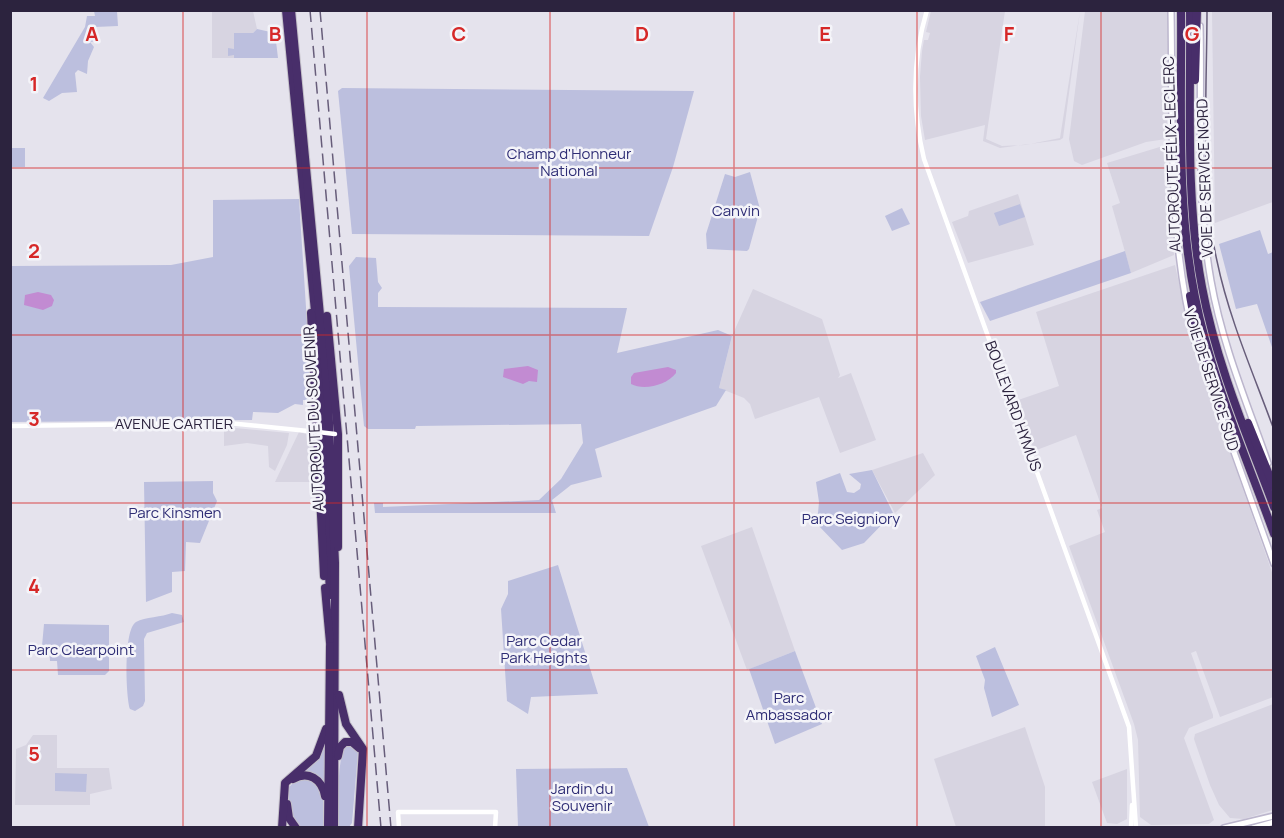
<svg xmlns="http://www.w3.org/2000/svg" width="1284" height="838" font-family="Manrope,sans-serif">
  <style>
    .built { fill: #d7d4e1 }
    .green { fill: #bcbfde }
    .water { fill: #c28bd2 }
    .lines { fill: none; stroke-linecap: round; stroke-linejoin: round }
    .secondary-casing { stroke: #bcb6cd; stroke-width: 8 }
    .motorway-casing { stroke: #c4c1c9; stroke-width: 10 }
    .tertiary { stroke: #fff; stroke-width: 4.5 }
    .secondary { stroke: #fff; stroke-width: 5 }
    .motorway { stroke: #482e6a; stroke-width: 8 }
    .tram { stroke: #675d7a; stroke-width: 1.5 }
    .rail { stroke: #675d7a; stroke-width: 1.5; stroke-dasharray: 12 6; stroke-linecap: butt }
    .tertiary-bridge { stroke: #fff; stroke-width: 4.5 }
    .grid { fill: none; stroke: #d62828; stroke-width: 1.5; stroke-opacity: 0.55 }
    .labels { text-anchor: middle; stroke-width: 5; stroke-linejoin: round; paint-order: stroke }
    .park-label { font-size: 15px; fill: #2e2d75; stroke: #f4f4f9 }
    .street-label { font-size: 15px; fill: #2c233e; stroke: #f4f4f9 }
    .grid-label { font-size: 20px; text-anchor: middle; font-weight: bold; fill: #d62828; stroke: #f4f4f9; stroke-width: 5; stroke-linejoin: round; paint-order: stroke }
  </style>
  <rect width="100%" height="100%" fill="#e5e3ed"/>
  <g class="built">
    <polygon points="212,11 253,11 257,29 253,33 234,33 234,58 212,58"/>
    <polygon points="931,11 1005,11 986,139 1002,146 1025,145 1060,138 1080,11 1063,138 1060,140 1000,148 983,141 985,125 925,140 921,116 920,77 922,51 924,40 928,40 930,33 926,32"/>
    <polygon points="1085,11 1168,11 1170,135 1166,139 1146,142 1082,165 1074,161 1069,139"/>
    <polygon points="1212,11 1273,11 1273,202 1215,223"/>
    <polygon points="1163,146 1167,148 1167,200 1170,200 1174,255 1131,273 1112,206 1120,203 1107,163"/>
    <polygon points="1018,194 1034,245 968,263 952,222 968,216 969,211"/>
    <polygon points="1175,265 1193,347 1273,575 1273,697 1220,717 1196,651 1191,653 1213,715 1213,718 1189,728 1184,738 1214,820 1209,824 1151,825 1140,817 1138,740 1134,724 1069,546 1105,532 1097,510 1102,508 1076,435 1034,451 1015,401 1059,386 1036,312"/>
    <polygon points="753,289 822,319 840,375 838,378 851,373 876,440 840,453 819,397 755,419 750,404 744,398 719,388 732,336"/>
    <polygon points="224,427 289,433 287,445 275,471 269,467 268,446 247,443 224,446"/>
    <polygon points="299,432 313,436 319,482 275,482"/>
    <polygon points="923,453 935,475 895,513 872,470"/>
    <polygon points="752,527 795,651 747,670 701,546"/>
    <polygon points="1273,704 1273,810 1244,819 1230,818 1219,805 1210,785 1194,739 1195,734"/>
    <polygon points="1025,727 1045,787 1045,826 956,827 934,759"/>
    <polygon points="33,735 57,735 57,768 109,768 112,789 90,794 90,805 15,805 16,749 26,745"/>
    <polygon points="1127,769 1127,819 1117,824 1107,823 1092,782"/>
  </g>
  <g class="green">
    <polygon points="94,11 117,11 118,26 95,27 96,41 90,42 94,47 88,61 87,74 78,70 75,73 77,92 62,93 49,101 43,98 85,27 87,16 95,16"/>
    <polygon points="257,29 275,33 278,58 234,58 234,55 228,56 228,48 234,49 234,33 253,33"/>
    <polygon points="342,88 694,91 673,167 649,236 352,234 338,91"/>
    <rect x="11" y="148" width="14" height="19"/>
    <polygon points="750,172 760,209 749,249 747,251 707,249 706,234 725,174 735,177"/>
    <polygon points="299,199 312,400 303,400 303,405 295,404 278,413 253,412 252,420 11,422 11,266 171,265 213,257 213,200"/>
    <polygon points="1020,204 1025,217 999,226 994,213"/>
    <polygon points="902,208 910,224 892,231 885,216"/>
    <polygon points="1260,230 1268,254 1273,252 1273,350 1257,304 1236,309 1219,244"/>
    <polygon points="1125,251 1131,273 990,321 980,302"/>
    <polygon points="356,257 376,258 378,282 382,288 378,293 378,307 627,308 617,353 718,330 732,336 719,388 726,390 716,406 595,449 602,477 571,485 552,500 556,513 375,513 374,503 383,503 383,507 539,500 561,479 583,443 581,424 416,426 415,429 368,429 364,426 349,266"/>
    <polygon points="872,470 893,513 864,543 842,550 817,524 819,502 816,482 840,473 847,492 854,493 860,489 861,484 849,474"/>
    <polygon points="213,481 213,493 217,501 200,543 186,542 185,571 172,572 172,592 146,602 144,482"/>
    <polygon points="558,565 598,694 531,697 528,714 507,701 501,609 508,594 508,581"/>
    <path d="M172,613L182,615L184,622L147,633L144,639L145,701L143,706L135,711L130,709C126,697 123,630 136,622C145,617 162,617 172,613Z"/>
    <polygon points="44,624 109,625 109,671 105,675 58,675 57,661 50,661 49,646 42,646"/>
    <polygon points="995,647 1019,705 992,717 984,688 985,680 976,656"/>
    <polygon points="795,651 822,724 775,744 749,669"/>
    <polygon points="325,743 327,744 326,786 301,773 321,753"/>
    <path d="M348,744L357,748L358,752L352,823L349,827L339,828C339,810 335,754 348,744Z"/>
    <polygon points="627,768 649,827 518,827 516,769"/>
    <polygon points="55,773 87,774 86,792 55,791"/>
    <path d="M298,778L314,780L323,795V827H301C288,817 289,803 289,787Z"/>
  </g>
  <g class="water">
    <polygon points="38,292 51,295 54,300 52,306 43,310 24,305 25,295"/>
    <polygon points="528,366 538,370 537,382 529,381 523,384 503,377 504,369"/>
    <path d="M668,367L676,370V373C667,385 644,391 631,384V377L634,373Z"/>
  </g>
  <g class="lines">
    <defs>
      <g id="secondary">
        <path d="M1171,10C1173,121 1167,234 1195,342"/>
        <path d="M1200,26C1202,110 1196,197 1211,281C1222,344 1247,403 1268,463"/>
        <polyline points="1220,413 1274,564"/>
        <polyline points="1224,828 1274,816"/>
        <polyline points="1253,828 1274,822"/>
      </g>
      <g id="motorway">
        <polyline points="286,10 319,353 330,595"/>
        <polyline points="291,10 328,399 335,563 334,828"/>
        <path d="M1181,10C1182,105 1176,203 1195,297C1211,378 1246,456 1274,534"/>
        <path d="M1190,10C1191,102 1185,197 1202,287C1216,363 1247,435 1274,507"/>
        <polyline points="1195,80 1197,10"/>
        <polyline points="1190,296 1198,339 1220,414"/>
        <polyline points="311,313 324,576"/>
        <polyline points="327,316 338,434 338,547"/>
        <polyline points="1248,423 1274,487"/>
        <polyline points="325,588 330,643"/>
        <polyline points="339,695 346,724 363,749 358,828"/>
        <polyline points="338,756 340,747 345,742 352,742 359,748"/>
        <path d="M293,779C308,770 322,779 325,796"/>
        <polyline points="287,804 289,818 296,828"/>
        <polyline points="282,828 285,783 316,756 326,729"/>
        <polyline points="328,828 330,646"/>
      </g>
    </defs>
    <use href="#secondary" class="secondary-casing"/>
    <use href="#motorway" class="motorway-casing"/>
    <g class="tertiary">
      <path d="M927,10C912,60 912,109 924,159L1129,727L1136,828"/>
      <polyline points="10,426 228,423 318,432"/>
      <polyline points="399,828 398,812 496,812 495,828"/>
      <polyline points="1131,828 1132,805"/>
    </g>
    <use href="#secondary" class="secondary"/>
    <use href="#motorway" class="motorway"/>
    <path class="tram" d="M1207,10C1207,89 1200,186 1217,261C1229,319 1254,375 1274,430"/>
    <g class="rail">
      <polyline points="310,10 381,828"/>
      <polyline points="320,10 391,828"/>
    </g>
    <polyline class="tertiary-bridge" points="318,432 335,434"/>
  </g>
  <path class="grid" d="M183,10V828M367,10V828M550,10V828M734,10V828M917,10V828M1101,10V828M10,168H1274M10,335H1274M10,503H1274M10,670H1274"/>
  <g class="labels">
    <g class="park-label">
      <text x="569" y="159">Champ d'Honneur<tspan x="569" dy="17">National</tspan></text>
      <text x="736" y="216">Canvin</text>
      <text x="175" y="518">Parc Kinsmen</text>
      <text x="851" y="524">Parc Seigniory</text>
      <text x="544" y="646">Parc Cedar<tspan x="544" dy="17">Park Heights</tspan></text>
      <text x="81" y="655">Parc Clearpoint</text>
      <text x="789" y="703">Parc<tspan x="789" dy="17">Ambassador</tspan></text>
      <text x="582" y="794">Jardin du<tspan x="582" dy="17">Souvenir</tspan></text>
    </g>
    <g class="street-label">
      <text transform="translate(1172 154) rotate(-92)" y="5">AUTOROUTE FÉLIX-LECLERC</text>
      <text transform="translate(1205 178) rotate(-92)" y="5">VOIE DE SERVICE NORD</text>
      <text transform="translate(1211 380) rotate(72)" y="5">VOIE DE SERVICE SUD</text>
      <text transform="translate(1013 406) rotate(70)" y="5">BOULEVARD HYMUS</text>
      <text transform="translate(314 419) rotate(-93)" y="5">AUTOROUTE DU SOUVENIR</text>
      <text x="174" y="429">AVENUE CARTIER</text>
    </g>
  </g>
  <g class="grid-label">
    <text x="92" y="41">A</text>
    <text x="275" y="41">B</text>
    <text x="459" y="41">C</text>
    <text x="642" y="41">D</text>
    <text x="825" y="41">E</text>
    <text x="1009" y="41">F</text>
    <text x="1192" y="41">G</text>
    <text x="34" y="91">1</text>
    <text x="34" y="258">2</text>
    <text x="34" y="426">3</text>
    <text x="34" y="593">4</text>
    <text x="34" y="761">5</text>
  </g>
  <rect width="1284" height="838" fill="none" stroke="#2c233e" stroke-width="24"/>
</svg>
